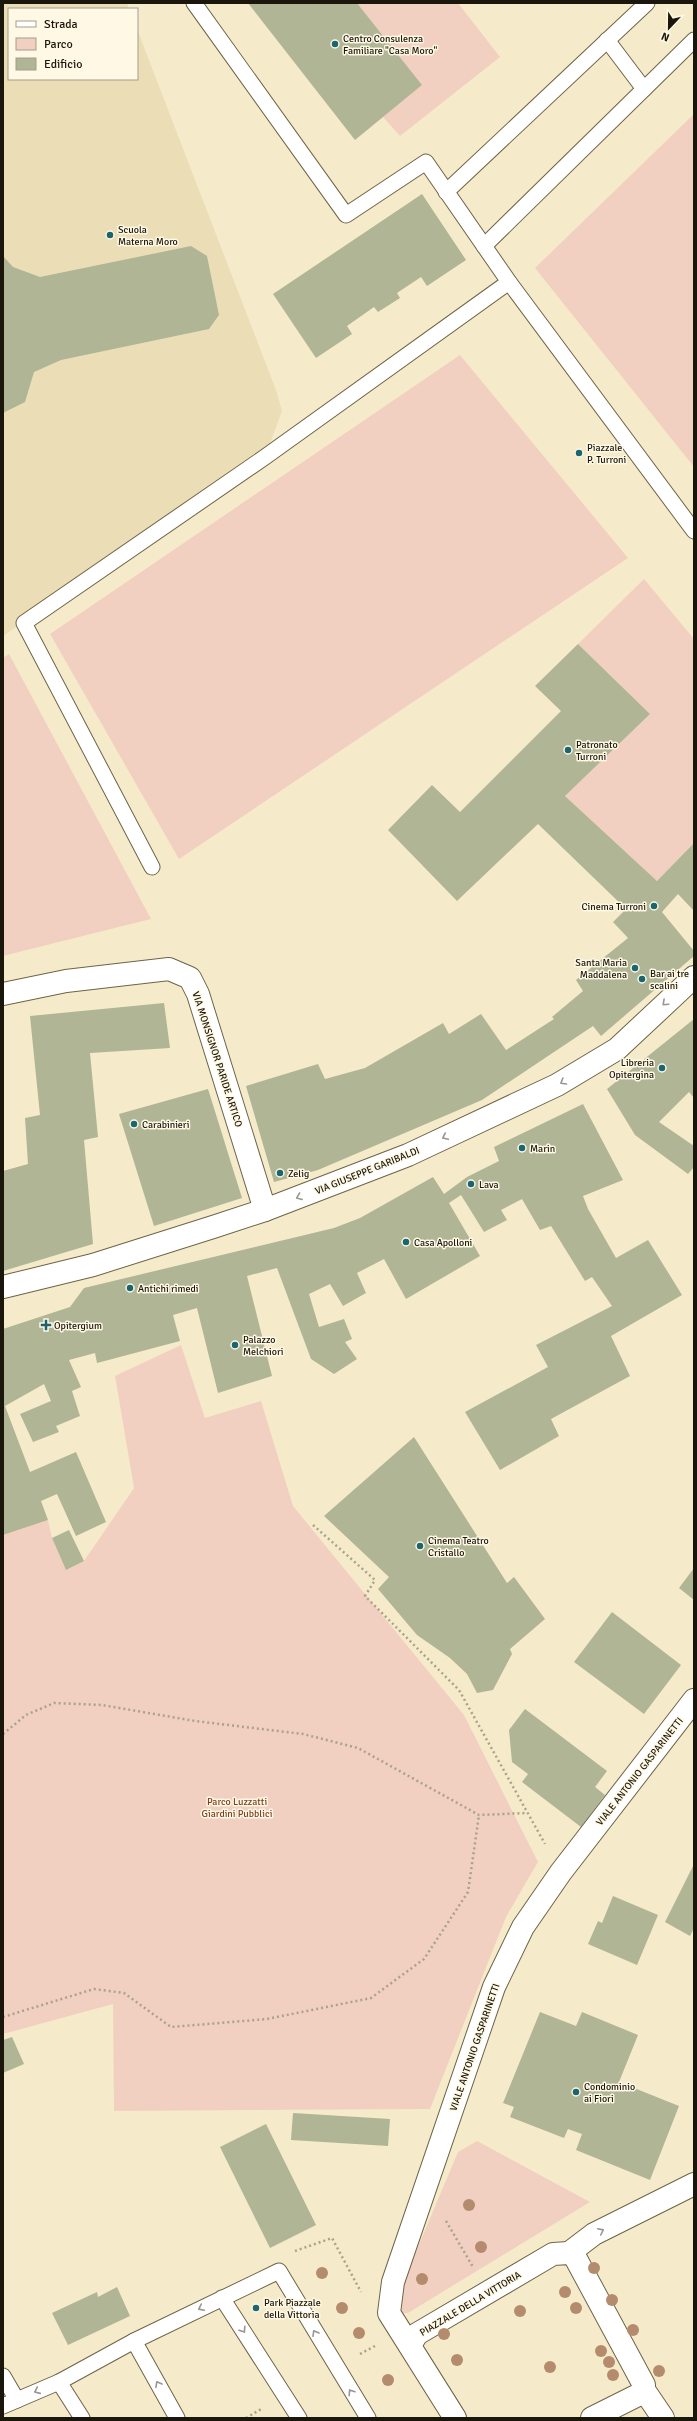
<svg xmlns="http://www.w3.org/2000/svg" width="697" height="2421" font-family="Signika,sans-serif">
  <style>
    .built { fill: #ebdeb6 }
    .green { fill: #f2d0c1 }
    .building { fill: #afb595 }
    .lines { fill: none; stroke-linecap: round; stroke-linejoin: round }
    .service-casing { stroke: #6d6447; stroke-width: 17 }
    .minor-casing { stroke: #6d6447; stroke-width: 24 }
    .tertiary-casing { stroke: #6d6447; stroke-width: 24 }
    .path { stroke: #aaa289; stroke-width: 2.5; stroke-dasharray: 2 3; stroke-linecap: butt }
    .service { stroke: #fff; stroke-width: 15 }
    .minor { stroke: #fff; stroke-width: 22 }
    .tertiary { stroke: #fff; stroke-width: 22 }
    .tree { fill: #b48c6d }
    .oneway { stroke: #989691 }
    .poi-dot { fill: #1b6571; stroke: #fef8e5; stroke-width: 1.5 }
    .labels { text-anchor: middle; stroke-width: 3; stroke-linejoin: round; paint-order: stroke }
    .poi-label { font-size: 10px; fill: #1a160b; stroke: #fef8e5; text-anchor: start }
    .street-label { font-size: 10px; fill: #1a160b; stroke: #fef8e5 }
    .park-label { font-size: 10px; fill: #7e3f21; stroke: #fef8e5 }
  </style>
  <rect width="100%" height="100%" fill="#f5ebca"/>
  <polygon class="built" points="3,3 127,3 129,9 9,9 9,79 137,79 137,29 276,390 282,411 265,457 3,636"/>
  <g class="green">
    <polygon points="357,3 458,3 500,57 400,136 383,117 422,85"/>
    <polygon points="694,114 694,467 535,268"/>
    <polygon points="460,355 628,558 179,859 50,634"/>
    <polygon points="644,579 694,639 694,843 657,881 565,796 650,714 578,644"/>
    <polygon points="9,654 151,919 3,956 3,658"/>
    <polygon points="181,1345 205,1418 261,1401 293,1506 464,1715 538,1862 506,1917 430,2109 114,2111 113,2004 3,2034 3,1535 48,1520 52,1538 66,1570 84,1561 134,1488 115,1376"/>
    <polygon points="477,2141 590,2202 408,2313 397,2313 396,2299 458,2152"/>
  </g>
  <g class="building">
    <polygon points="248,3 357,3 422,85 355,140"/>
    <polygon points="422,194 466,260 427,286 421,277 397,293 400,298 378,312 374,307 347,326 352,334 316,358 273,294"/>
    <polygon points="191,246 207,256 219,315 209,329 61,360 34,372 25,402 3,413 3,256 13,267 40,277"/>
    <polygon points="578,644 650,714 565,796 657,881 694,843 694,911 678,894 662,912 694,951 694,956 601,1036 593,1026 482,1100 318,1170 274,1182 246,1086 318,1064 325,1079 365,1068 443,1023 449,1034 481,1014 506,1050 554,1019 552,1017 583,991 576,980 628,938 613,922 626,909 538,824 457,901 388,830 432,785 460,812 561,711 535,686"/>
    <polygon points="164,1003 170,1048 90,1053 98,1137 84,1140 93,1244 3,1271 3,1171 28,1164 25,1118 40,1115 30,1016"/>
    <polygon points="694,1019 694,1098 689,1092 659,1122 694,1146 694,1167 688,1174 635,1135 607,1089"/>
    <polygon points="208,1089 242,1198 154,1226 119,1114"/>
    <polygon points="583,1104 623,1180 583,1196 588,1209 616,1258 648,1240 682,1295 611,1336 630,1376 551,1419 559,1436 500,1470 465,1412 548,1367 536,1345 612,1306 592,1277 585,1281 551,1226 540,1230 522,1199 501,1210 507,1220 484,1232 461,1195 449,1203 480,1256 406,1299 384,1259 357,1273 366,1293 343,1306 330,1284 309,1294 319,1327 344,1319 352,1339 345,1342 357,1359 334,1374 311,1359 277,1268 247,1276 272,1376 218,1393 197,1308 173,1315 180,1341 97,1363 95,1353 69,1360 81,1387 72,1391 80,1416 56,1426 59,1432 33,1442 20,1414 51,1401 44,1384 5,1406 30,1472 76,1452 106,1522 76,1536 57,1494 41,1501 48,1520 3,1535 3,1329 70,1307 84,1288 334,1228 360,1218 433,1177 444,1194 467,1177 499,1161 494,1147"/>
    <polygon points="414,1437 507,1583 514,1577 545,1619 510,1649 512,1654 493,1690 477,1693 467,1674 450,1658 417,1635 378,1589 389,1577 324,1516"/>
    <polygon points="69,1530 84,1561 66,1570 52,1538"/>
    <polygon points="694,1568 694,1600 679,1588"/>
    <polygon points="612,1612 681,1665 644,1714 574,1662"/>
    <polygon points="525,1709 607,1771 595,1787 605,1795 581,1827 522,1782 528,1774 512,1762 509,1730"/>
    <polygon points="694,1864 694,1928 690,1936 665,1922"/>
    <polygon points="613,1896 658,1915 637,1965 588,1944 598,1921 602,1923"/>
    <polygon points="540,2012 576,2026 582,2012 638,2035 619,2082 679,2106 650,2180 576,2150 582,2134 568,2129 564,2138 510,2117 514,2107 503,2103"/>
    <polygon points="12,2037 24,2064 3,2073 3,2040"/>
    <polygon points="293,2113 390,2119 388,2146 291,2140"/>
    <polygon points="266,2124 316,2225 270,2248 220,2147"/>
    <polygon points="117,2287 130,2316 68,2345 52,2313 97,2292 98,2297"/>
  </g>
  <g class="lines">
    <defs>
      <g id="service">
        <polyline points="194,3 346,215 426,162 509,282"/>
        <polyline points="607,40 644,89"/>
        <polyline points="446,192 647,3"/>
        <polyline points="484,246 694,40"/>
        <polyline points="152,867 24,623 265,457 509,282 694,531"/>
        <polyline points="222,2298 299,2418"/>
        <polyline points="134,2341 279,2271 368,2418"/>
        <polyline points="3,2376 17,2400"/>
        <polyline points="59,2382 82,2418"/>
        <polyline points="3,2406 59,2382 134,2341 177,2418"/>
      </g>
      <g id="minor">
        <polyline points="3,994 66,981 169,969 190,978 198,994 265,1210"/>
        <polyline points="410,2345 417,2334 553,2254 569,2253 575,2257 644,2385 644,2390 640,2394 592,2418"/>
        <polyline points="644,2390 663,2418"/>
        <polyline points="455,2418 389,2313 393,2282 494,1987 523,1927 561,1872 694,1700"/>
      </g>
      <g id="tertiary">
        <polyline points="3,1287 93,1265 213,1227 265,1210 408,1155 557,1085 617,1049 694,977"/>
        <polyline points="569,2253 594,2234 694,2184"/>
      </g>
    </defs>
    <use href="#service" class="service-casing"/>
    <use href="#minor" class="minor-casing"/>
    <use href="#tertiary" class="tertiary-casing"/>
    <g class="path">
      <polyline points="313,1525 375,1580 365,1596 459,1690 545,1844"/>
      <polyline points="3,1734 26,1715 54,1703 102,1705 195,1721 303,1734 358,1748 479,1815 527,1813"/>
      <polyline points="3,2017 94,1989 124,1993 171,2027 267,2019 371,1998 424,1959 468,1892 479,1815"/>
      <polyline points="446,2221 473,2267"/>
      <polyline points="295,2251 332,2238 361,2292"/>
      <polyline points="360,2354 375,2346"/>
      <polyline points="246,2418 263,2408"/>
    </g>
    <use href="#service" class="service"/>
    <use href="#minor" class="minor"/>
    <use href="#tertiary" class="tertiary"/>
  </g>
  <g class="tree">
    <circle cx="469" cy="2205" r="6"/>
    <circle cx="481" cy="2247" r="6"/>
    <circle cx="594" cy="2268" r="6"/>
    <circle cx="322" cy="2273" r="6"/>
    <circle cx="422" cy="2279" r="6"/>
    <circle cx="565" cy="2292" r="6"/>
    <circle cx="612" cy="2300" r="6"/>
    <circle cx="342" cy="2308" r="6"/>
    <circle cx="576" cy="2308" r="6"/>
    <circle cx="520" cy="2311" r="6"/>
    <circle cx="633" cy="2330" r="6"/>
    <circle cx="359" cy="2333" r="6"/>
    <circle cx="444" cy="2334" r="6"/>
    <circle cx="601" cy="2351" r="6"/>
    <circle cx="457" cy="2360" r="6"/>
    <circle cx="609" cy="2362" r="6"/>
    <circle cx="550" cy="2367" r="6"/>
    <circle cx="659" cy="2371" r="6"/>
    <circle cx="613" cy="2375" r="6"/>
    <circle cx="388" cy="2380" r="6"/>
  </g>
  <defs><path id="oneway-chevron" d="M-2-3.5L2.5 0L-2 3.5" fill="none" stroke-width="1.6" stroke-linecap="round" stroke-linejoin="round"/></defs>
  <g class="oneway">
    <use href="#oneway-chevron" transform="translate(665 1003) rotate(137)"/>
    <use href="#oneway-chevron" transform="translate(563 1082) rotate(149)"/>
    <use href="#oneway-chevron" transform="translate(445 1137) rotate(155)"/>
    <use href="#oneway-chevron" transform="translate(299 1197) rotate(159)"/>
    <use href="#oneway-chevron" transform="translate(601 2231) rotate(-26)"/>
    <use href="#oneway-chevron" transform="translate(201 2308) rotate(154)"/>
    <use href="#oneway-chevron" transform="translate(243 2330) rotate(57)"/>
    <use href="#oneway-chevron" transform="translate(315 2333) rotate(-120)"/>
    <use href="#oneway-chevron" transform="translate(158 2384) rotate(-119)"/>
    <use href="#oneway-chevron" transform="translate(37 2391) rotate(156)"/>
    <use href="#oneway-chevron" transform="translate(351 2392) rotate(-123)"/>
  </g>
  <g class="poi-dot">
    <circle cx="335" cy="44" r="4"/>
    <circle cx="110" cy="235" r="4"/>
    <circle cx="579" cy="453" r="4"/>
    <circle cx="568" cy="750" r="4"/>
    <circle cx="654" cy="906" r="4"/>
    <circle cx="635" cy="968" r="4"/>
    <circle cx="642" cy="979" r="4"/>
    <circle cx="662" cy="1068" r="4"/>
    <circle cx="134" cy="1124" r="4"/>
    <circle cx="522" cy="1148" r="4"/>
    <circle cx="280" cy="1173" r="4"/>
    <circle cx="471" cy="1184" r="4"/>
    <circle cx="406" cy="1242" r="4"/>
    <circle cx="130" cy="1288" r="4"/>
    <path d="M44 1319h4v4h4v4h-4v4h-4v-4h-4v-4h4z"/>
    <circle cx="235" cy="1345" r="4"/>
    <circle cx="420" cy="1546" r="4"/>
    <circle cx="576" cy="2092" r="4"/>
    <circle cx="256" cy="2308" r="4"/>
  </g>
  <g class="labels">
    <g class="poi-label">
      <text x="343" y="42">Centro Consulenza<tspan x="343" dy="12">Familiare "Casa Moro"</tspan></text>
      <text x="118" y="233">Scuola<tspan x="118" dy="12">Materna Moro</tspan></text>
      <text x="587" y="451">Piazzale<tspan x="587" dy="12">P. Turroni</tspan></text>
      <text x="576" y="748">Patronato<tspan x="576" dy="12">Turroni</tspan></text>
      <text x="646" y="910" text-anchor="end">Cinema Turroni</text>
      <text x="627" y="966" text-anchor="end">Santa Maria<tspan x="627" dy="12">Maddalena</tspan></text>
      <text x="650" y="977">Bar ai tre<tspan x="650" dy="12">scalini</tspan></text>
      <text x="654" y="1066" text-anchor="end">Libreria<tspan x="654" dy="12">Opitergina</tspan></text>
      <text x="142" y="1128">Carabinieri</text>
      <text x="530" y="1152">Marin</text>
      <text x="288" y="1177">Zelig</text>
      <text x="479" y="1188">Lava</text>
      <text x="414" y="1246">Casa Apolloni</text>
      <text x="138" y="1292">Antichi rimedi</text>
      <text x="54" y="1329">Opitergium</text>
      <text x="243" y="1343">Palazzo<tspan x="243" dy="12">Melchiori</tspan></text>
      <text x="428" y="1544">Cinema Teatro<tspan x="428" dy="12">Cristallo</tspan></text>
      <text x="584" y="2090">Condominio<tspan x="584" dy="12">ai Fiori</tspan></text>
      <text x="264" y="2306">Park Piazzale<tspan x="264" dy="12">della Vittoria</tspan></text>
    </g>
    <g class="street-label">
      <text transform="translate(218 1059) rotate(72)" y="4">VIA MONSIGNOR PARIDE ARTICO</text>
      <text transform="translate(367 1170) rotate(-22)" y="4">VIA GIUSEPPE GARIBALDI</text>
      <text transform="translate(639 1771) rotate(-52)" y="4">VIALE ANTONIO GASPARINETTI</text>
      <text transform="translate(474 2047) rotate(-71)" y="4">VIALE ANTONIO GASPARINETTI</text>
      <text transform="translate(470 2303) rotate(-31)" y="4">PIAZZALE DELLA VITTORIA</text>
    </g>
    <g class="park-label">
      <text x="237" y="1805">Parco Luzzatti<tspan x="237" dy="12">Giardini Pubblici</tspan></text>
    </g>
  </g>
  <rect width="697" height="2421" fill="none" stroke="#1a160b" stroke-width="8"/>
  <rect x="8" y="8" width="130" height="72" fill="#fef8e5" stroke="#a39e8e"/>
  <rect x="16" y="21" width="20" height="6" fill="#ffffff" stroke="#a39e8e"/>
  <text x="44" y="28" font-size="12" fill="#1a160b">Strada</text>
  <rect x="16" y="38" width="20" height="12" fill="#f2d0c1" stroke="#a39e8e"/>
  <text x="44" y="48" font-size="12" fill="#1a160b">Parco</text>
  <rect x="16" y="58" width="20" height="12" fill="#afb595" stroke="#a39e8e"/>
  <text x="44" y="68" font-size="12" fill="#1a160b">Edificio</text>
  <g transform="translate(669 28) rotate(202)" stroke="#fef8e5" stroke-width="3" paint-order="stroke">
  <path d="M0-3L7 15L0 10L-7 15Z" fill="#1a160b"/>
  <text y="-6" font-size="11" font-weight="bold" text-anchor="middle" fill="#1a160b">N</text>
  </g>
</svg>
